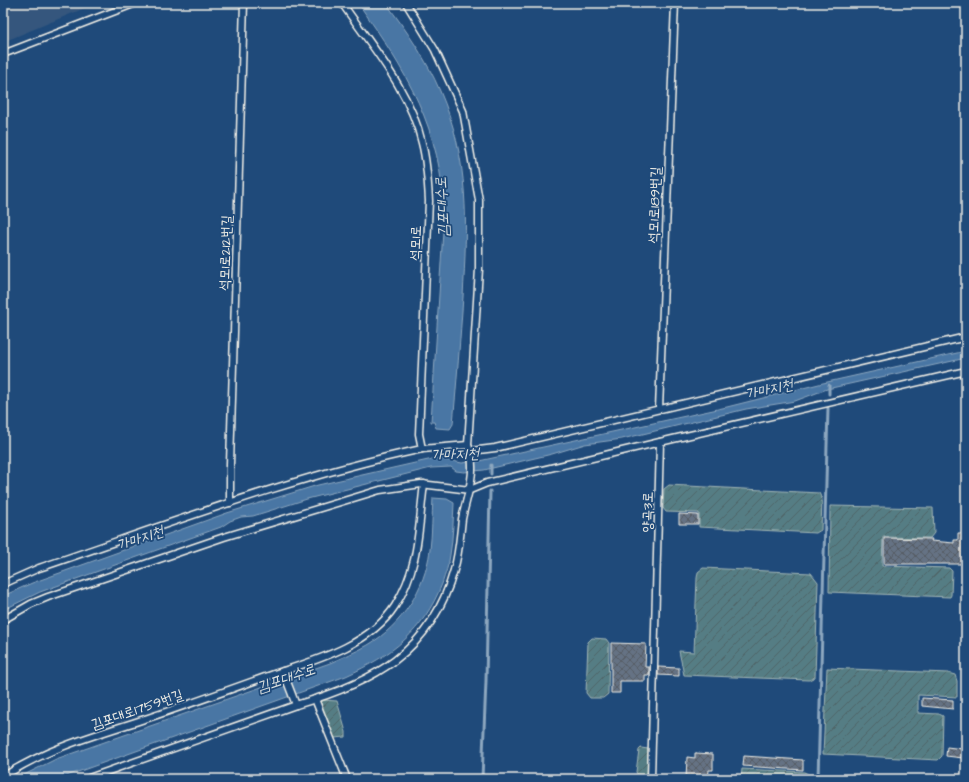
<svg xmlns="http://www.w3.org/2000/svg" width="969" height="782" font-family="'Architects Daughter','Poor Story',sans-serif">
  <style>
    .built { fill: #34567d }
    .garden { fill: url(#garden-furrows); stroke: #a4b7b6 }
    .water { fill: #4876a4; stroke: #8da7bf }
    .lines { fill: none; stroke-linecap: round; stroke-linejoin: round }
    .stream { stroke: #8da7bf; stroke-width: 3 }
    .building { fill: url(#building-cross-hatch); stroke: #f4f1e8 }
    .lane-casing { stroke: #f4f1e8; stroke-width: 9 }
    .lane { stroke: #1f4a7a; stroke-width: 6 }
    .labels { text-anchor: middle; stroke-width: 3.5; stroke-linejoin: round; paint-order: stroke }
    .street-label { font-size: 14px; fill: #f4f1e8; stroke: #1f4a7a }
    .water-label { font-size: 15px; font-style: italic; fill: #dadfde; stroke: #1f4a7a }
  </style>
  <defs>
    <pattern id="garden-furrows" width="10" height="10" patternUnits="userSpaceOnUse"><rect width="10" height="10" fill="#557d84"/><path d="M-1 1l2-2M0 10L10 0M9 11l2-2" fill="none" stroke="#506568"/></pattern>
    <pattern id="building-cross-hatch" width="8" height="8" patternUnits="userSpaceOnUse"><rect width="8" height="8" fill="#657284"/><path d="M0 0l8 8M0 8l8-8" fill="none" stroke="#575d65"/></pattern>
  </defs>
  <rect width="100%" height="100%" fill="#1f4a7a"/>
  <filter id="ink" filterUnits="userSpaceOnUse"><feTurbulence type="fractalNoise" baseFrequency=".025" numOctaves="2"/><feDisplacementMap in="SourceGraphic" scale="8" xChannelSelector="R" yChannelSelector="G"/><feConvolveMatrix kernelMatrix="1 2 1 2 8 2 1 2 1" color-interpolation-filters="sRGB"/></filter>
  <g filter="url(#ink)">
    <polygon class="built" points="3,3 97,3 3,42"/>
    <g class="garden">
      <polygon points="669,485 819,493 822,499 821,530 816,533 699,527 699,513 666,512 663,508 664,489"/>
      <polygon points="830,506 933,508 934,533 930,538 883,537 882,566 949,568 952,571 951,595 950,597 829,592"/>
      <polygon points="703,568 811,573 818,582 815,677 809,680 684,675 679,651 694,652 697,578 698,572"/>
      <polygon points="592,638 606,639 609,643 608,694 603,698 590,698 586,693 588,642"/>
      <polygon points="827,668 948,673 955,675 957,681 957,697 918,695 918,713 939,714 943,716 942,756 938,760 823,754"/>
      <polygon points="323,700 337,701 346,732 346,737 334,738 320,704"/>
      <polygon points="641,748 648,749 647,776 638,775 636,772 639,750"/>
      <polygon points="742,769 804,772 808,774 810,779 741,779"/>
    </g>
    <g class="water">
      <path d="M358,3H386C406,30 427,60 440,91C470,160 467,223 463,297C460,339 457,381 453,424L450,429L436,428L434,422H431L444,215C442,129 406,71 358,3Z"/>
      <polygon points="966,351 966,358 827,389 795,401 746,409 622,439 585,444 552,454 484,470 464,472 456,471 451,467 431,468 307,499 253,516 241,517 230,521 221,527 40,592 3,610 3,596 32,583 227,513 318,485 437,458 462,463 479,461 727,407 823,383"/>
      <path d="M433,498L447,499L454,503C453,520 453,538 450,555C449,565 445,574 442,584C423,632 392,655 346,676L58,779H16L56,759L330,663C343,657 356,652 368,645C402,625 425,589 430,550C432,533 432,516 433,498Z"/>
    </g>
    <g class="lines">
      <g class="stream">
        <polyline points="829,394 829,385"/>
        <polyline points="491,474 491,465"/>
        <polyline points="482,779 486,681 490,491"/>
        <polyline points="818,779 828,408"/>
      </g>
    </g>
    <g class="building">
      <polygon points="679,514 698,515 698,524 679,524"/>
      <polygon points="958,533 966,533 966,564 884,564 884,538 932,539 931,541 954,543 954,540 958,540"/>
      <polygon points="611,643 646,644 645,667 649,667 649,675 645,675 645,681 620,681 620,693 611,693"/>
      <polygon points="658,667 679,668 679,676 658,675"/>
      <polygon points="922,698 953,700 953,709 922,706"/>
      <polygon points="947,747 963,749 963,758 946,756"/>
      <polygon points="695,753 713,754 713,770 709,770 708,779 686,779 687,757 695,758"/>
      <polygon points="744,756 803,760 803,770 743,766"/>
    </g>
    <g class="lines">
      <defs>
        <g id="lane">
          <polyline points="406,3 435,50 463,111 479,200 479,269 468,445"/>
          <polyline points="3,54 136,3"/>
          <polyline points="659,409 675,3"/>
          <polyline points="660,442 966,371"/>
          <polyline points="471,451 495,448 966,337"/>
          <polyline points="230,503 230,464 244,3"/>
          <path d="M3,584L39,568C166,525 291,477 422,449"/>
          <polyline points="3,620 31,604 48,597 224,537 380,490 421,484 470,490 487,483 660,442 651,779"/>
          <polyline points="283,671 296,705"/>
          <polyline points="315,699 347,779"/>
          <path d="M3,777C46,748 99,734 148,718C187,705 226,691 265,677C309,662 368,648 395,606C420,566 418,529 424,484"/>
          <path d="M86,779L296,705C372,683 431,653 454,570C459,554 460,536 462,519C467,494 478,471 468,445L422,449L419,434L429,201C428,181 427,162 422,143C410,90 372,47 342,3"/>
        </g>
      </defs>
      <use href="#lane" class="lane-casing"/>
      <use href="#lane" class="lane"/>
    </g>
  </g>
  <g class="labels">
    <g class="street-label">
      <text transform="translate(654 205) rotate(-88)" y="5">석모1로189번길</text>
      <text transform="translate(415 243) rotate(-88)" y="5">석모1로</text>
      <text transform="translate(225 253) rotate(-88)" y="5">석모1로212번길</text>
      <text transform="translate(647 512) rotate(-89)" y="5">양곡3로</text>
      <text transform="translate(137 709) rotate(-19)" y="5">김포대로1759번길</text>
    </g>
    <g class="water-label">
      <text transform="translate(442 207) rotate(-93)" y="5">김포대수로</text>
      <text transform="translate(769 389) rotate(-13)" y="5">가마지천</text>
      <text transform="translate(455 454) rotate(-2)" y="5">가마지천</text>
      <text transform="translate(140 538) rotate(-19)" y="5">가마지천</text>
      <text transform="translate(286 678) rotate(-19)" y="5">김포대수로</text>
    </g>
  </g>
  <rect width="969" height="782" fill="none" stroke="#1f4a7a" stroke-width="16"/>
  <rect x="8" y="8" width="953" height="766" fill="none" stroke="#f4f1e8" stroke-width="1.5" filter="url(#ink)"/>
</svg>
